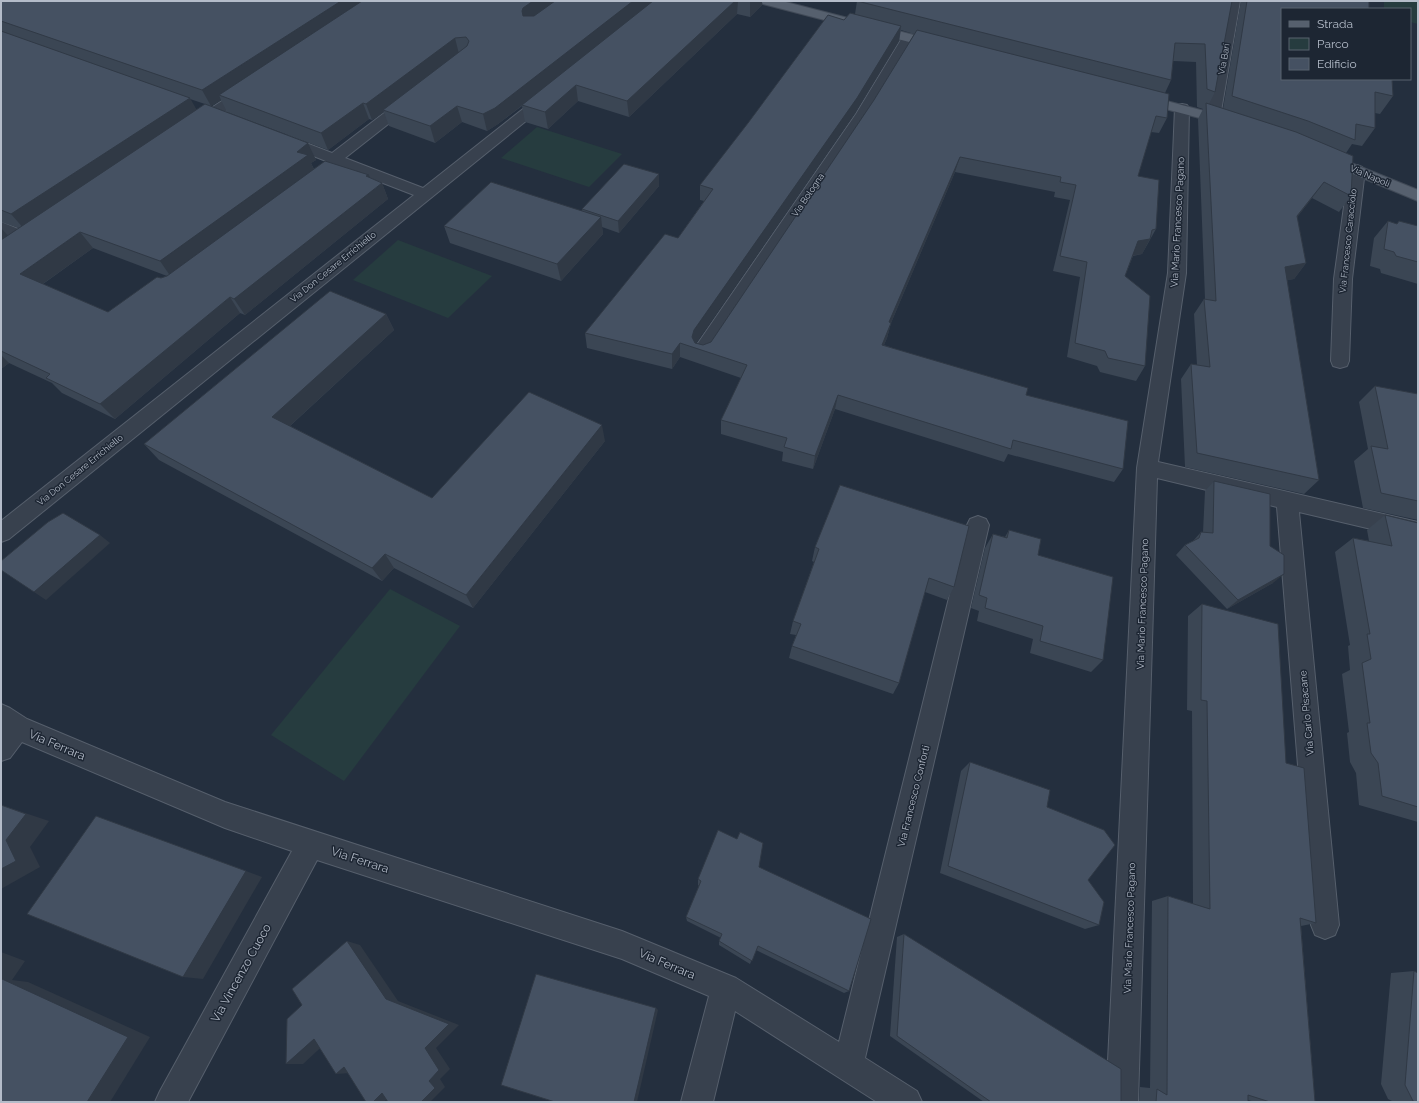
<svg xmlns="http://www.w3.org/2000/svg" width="1419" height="1103" font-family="Raleway,sans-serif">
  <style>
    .green { fill: #263c3f }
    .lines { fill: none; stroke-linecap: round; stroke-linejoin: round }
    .minor-casing { stroke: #565f6c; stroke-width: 2 }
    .major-casing { stroke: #414a57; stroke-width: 2 }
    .minor { fill: #38414e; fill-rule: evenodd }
    .major { fill: #56606e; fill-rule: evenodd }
    .wall { fill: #3b4654; fill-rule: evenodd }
    .shaded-wall { fill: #303945 }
    .building { fill: #455162; stroke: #303945 }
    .labels { text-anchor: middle; stroke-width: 3; stroke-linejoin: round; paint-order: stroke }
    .far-street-label { font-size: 9px; fill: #b4bcc9; stroke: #1d2633 }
    .street-label { font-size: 10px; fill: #b4bcc9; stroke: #1d2633 }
    .near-street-label { font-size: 12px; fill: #b4bcc9; stroke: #1d2633 }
  </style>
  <rect width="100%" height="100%" fill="#242f3e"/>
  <g class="green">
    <polygon points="1384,1 1418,1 1418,24 1410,22 1410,9 1384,9"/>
    <polygon points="537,127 622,154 589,187 501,158"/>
    <polygon points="398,240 492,276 448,318 353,280"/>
    <polygon points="390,589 460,626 344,781 271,735"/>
  </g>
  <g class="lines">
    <defs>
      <g id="minor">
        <polygon points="1228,1 1240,1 1220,117 1218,120 1213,121 1208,120 1206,117"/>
        <polygon points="909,34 914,35 916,38 870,114 710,356 703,358 696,356 694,351 696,346 856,114 902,38 904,35"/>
        <polygon points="250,85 255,86 257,89 255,92 198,129 193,130 188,129 186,126 188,123 245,86"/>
        <polygon points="547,93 552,94 554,97 552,100 9,539 1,542 1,521 414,195 339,166 335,173 330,175 325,173 322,170 326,161 278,142 276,139 278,136 283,135 288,136 332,153 405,97 410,96 415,97 417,100 415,103 345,158 423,188 542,94"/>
        <polygon points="1182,104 1187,105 1189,108 1186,273 1158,462 1418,522 1418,540 1299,512 1339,925 1335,935 1325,939 1315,935 1311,925 1277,507 1157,478 1138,1102 1106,1102 1137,468 1168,273 1175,108 1177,105"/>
        <polygon points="1357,165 1362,167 1365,170 1352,279 1349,361 1347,366 1340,368 1333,366 1331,361 1334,279 1349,170 1352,167"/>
        <polygon points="1,222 33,235 35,239 33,243 27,244 21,243 1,233"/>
        <polygon points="978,516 986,519 989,525 865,1058 917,1091 922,1102 877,1102 735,1011 713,1102 681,1102 709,996 622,959 317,860 188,1102 155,1102 160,1091 292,851 225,828 22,742 10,758 1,761 1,704 10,708 27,719 225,802 622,931 736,978 839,1042 967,525 970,519"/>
      </g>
      <g id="major">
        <polygon points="761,1 782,1 945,43 947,46 945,49 940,50 763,4"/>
        <polygon points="1140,94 1235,119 1237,122 1235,125 1230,126 1135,101 1133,98 1135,95"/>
        <polygon points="1324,152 1418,190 1418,201 1319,160 1316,157 1319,154"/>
      </g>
    </defs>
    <use href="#minor" class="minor-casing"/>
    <use href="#major" class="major-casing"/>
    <use href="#minor" class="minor"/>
    <use href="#major" class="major"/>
  </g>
  <g class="wall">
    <path d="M1,1H762V5L750,17L737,14L629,117L578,101L548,129L525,122L522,106L498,124L487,131L462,122L435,143L389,126L384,112L372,120L369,119L328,150L227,112L221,100L211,106L308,143L316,160L311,163L314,169L369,175L371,178L382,183L388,199L245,315L240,313L115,419L62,393L52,383L9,363L1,369V228L8,236L19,228L1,222ZM190,99L205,104L196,110ZM93,248L167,276L161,278L108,312L43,284Z"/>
    <path d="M857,1H1232L1215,92L1209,104L1223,109L1241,1H1369L1282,9L1392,79L1393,96L1380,114L1375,113V128L1362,146L1352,144L1346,153L1351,196L1339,212L1312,198L1297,217L1306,263L1294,279L1287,280L1319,480L1304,494L1185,467L1181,379L1191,364L1197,365L1194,314L1204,299H1205L1198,119L1203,109L1197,107L1196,62L1173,61L1171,80L1165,93L1167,118L1159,133L1151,132L1138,176L1156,229L1142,254L1133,256L1125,276L1145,366L1136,381L1100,372L1097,366L1067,357L1080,277L1053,271L1070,200L1054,197L1055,192L955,172L891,323L887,338L884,345L1026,395L1123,469L1114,482L1008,454L1004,462L835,409L813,469L782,461L783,452L721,434V420L741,378L680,357L672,369L587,348L585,333L678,238L704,201L700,200V185L844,20L855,14ZM901,30L914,34L874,100L711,342L703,345L696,343L855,113L899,41Z"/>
    <polygon points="659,174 659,186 619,233 602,227 603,234 561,281 450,243 444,226 582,211 582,209"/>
    <polygon points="1388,221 1397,224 1418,226 1418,284 1381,273 1380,269 1370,266 1374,238"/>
    <polygon points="386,314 394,330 290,426 432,498 605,441 473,608 394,568 382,581 159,460 144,444"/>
    <polygon points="1375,386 1418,394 1418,520 1363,508 1354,461 1368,449 1359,402"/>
    <polygon points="1214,481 1270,546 1273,583 1227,609 1176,555 1185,545 1193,541 1201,532 1203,532 1205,491"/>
    <polygon points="840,485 954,587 947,600 925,592 899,683 893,694 789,658 792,646 796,635 790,634 793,621 814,562 812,561 815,547"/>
    <polygon points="1385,515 1418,523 1418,822 1359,805 1356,773 1350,762 1347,733 1349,732 1342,674 1350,670 1348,646 1350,645 1335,552 1353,538 1369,541 1367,530"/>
    <polygon points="1009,530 1038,555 1103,660 1091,672 1030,653 1033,639 977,621 979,611 971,608 985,548 993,534 1005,537"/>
    <polygon points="1202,604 1286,763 1316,923 1301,926 1315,1102 1255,1102 1248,1100 1248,1102 1139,1102 1140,1087 1150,1088 1152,901 1168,896 1193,904 1192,711 1187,710 1188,616"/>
    <polygon points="970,762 1047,807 1088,880 1099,925 1085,929 940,873 961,771"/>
    <polygon points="759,867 849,991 844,993 756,950 750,964 719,945 719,941 721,938 687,921 686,917 699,886 698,885 698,879"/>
    <polygon points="904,934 1121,1102 984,1102 890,1036 897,937"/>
    <polygon points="1414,971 1418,1102 1394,1102 1388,1099 1381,1084 1391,973"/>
  </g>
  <g class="shaded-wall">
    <polygon points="341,1 371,1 219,95 221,100 211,106 202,90"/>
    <polygon points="533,1 559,1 525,28 522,11 523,8"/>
    <polygon points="633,1 655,1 498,124 487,131 483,114"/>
    <polygon points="735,1 738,1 737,14 629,117 627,101"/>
    <polygon points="750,1 762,1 762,5 750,17"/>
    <polygon points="901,26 899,41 855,113 695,345 692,337 694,330"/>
    <polygon points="455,38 459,54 383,110 384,112 372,120 366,104"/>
    <polygon points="576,85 578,101 548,129 545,112"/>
    <polygon points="190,98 199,114 25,230 11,214"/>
    <polygon points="363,103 369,119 328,150 321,133"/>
    <polygon points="457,106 462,122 435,143 430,126"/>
    <polygon points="308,143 316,160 311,163 315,172 171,277 160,261 297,152"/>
    <polygon points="960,157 955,172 885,337 889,322"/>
    <polygon points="659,174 659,186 619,233 618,221"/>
    <polygon points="369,175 375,189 382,183 388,199 245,315 234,299"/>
    <polygon points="1324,182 1312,198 1286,232 1297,216"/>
    <polygon points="601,217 603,234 561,281 557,264"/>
    <polygon points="1,228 11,239 1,247"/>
    <polygon points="80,232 93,248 34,290 20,274"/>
    <polygon points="1150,239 1142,254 1130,256 1138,241"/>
    <polygon points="1306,263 1294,279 1273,282 1285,267"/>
    <polygon points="230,297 240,313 115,419 100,404"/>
    <polygon points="386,314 394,330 282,433 272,417"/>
    <polygon points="891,323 887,338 878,359 882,345"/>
    <polygon points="680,343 680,357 672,369 672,354"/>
    <polygon points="1,355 9,363 1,369"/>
    <polygon points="838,395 835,409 813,469 815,456"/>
    <polygon points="602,425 605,441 473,608 466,595"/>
    <polygon points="100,535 110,543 46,600 34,592"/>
    <polygon points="385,554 394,568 382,581 372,568"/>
    <polygon points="1284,574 1273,583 1227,609 1238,600"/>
    <polygon points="1,805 49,821 30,847 40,867 1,889 1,869 6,840"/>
    <polygon points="246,871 262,877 203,979 183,977"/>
    <polygon points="347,941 360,945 398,1001 459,1025 436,1048 450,1069 440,1079 445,1087 430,1102 421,1102 429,1081 386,999"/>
    <polygon points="1,952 25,961 12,980 28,982 150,1037 110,1102 87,1102 1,992"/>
    <polygon points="656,1008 658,1010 637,1102 634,1102"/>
    <polygon points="314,1039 330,1039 303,1064 286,1064"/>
    <polygon points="344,1067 351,1073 336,1074"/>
    <polygon points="395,1091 384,1102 373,1102 382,1093"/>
  </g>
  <g class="building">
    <polygon points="1,1 341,1 202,90 1,21"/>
    <polygon points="362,1 533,1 523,8 522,11 523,16 534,16 555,1 633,1 495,108 483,114 457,106 430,126 383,110 467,46 469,41 466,37 455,38 366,104 363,103 321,133 219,95"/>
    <polygon points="653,1 735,1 627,101 576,85 545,112 522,105"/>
    <polygon points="857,1 1232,1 1215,92 1207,89 1205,44 1175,43 1171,80"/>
    <polygon points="1247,1 1369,1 1369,9 1282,9 1282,79 1392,79 1393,96 1375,92 1375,128 1356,124 1355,140 1308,121 1232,96"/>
    <polygon points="850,13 901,26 857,98 694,330 692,337 695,343 703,345 711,342 874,100 917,30 1169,94 1167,118 1156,116 1138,176 1159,180 1156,229 1152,230 1150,239 1138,241 1125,276 1150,296 1145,366 1108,358 1105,351 1075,343 1087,262 1060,256 1076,185 1060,182 1061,177 960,157 889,322 891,323 882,345 1028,388 1026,395 1128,421 1123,469 1013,440 1011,449 838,395 815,456 784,447 787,438 721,420 747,365 680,343 672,354 585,333 665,234 678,238 713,189 700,185 748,123 828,15 844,20"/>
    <polygon points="1,31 190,98 11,214 1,210"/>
    <polygon points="1206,103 1296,132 1353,156 1351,196 1324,182 1297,216 1306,263 1285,267 1319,480 1197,453 1191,364 1210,367 1204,299 1216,301"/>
    <polygon points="205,104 308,143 297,152 308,155 160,261 80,232 20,274 108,312 157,277 161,278 167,276 325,161 369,175 366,176 382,183 234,299 230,297 100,404 46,378 50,374 1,351 1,240"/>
    <polygon points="624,164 659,174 618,221 582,209"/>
    <polygon points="491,182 601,217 557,264 444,226"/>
    <polygon points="1388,221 1397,224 1399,221 1418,226 1418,262 1396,256 1394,252 1384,249"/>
    <polygon points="330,291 386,314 272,417 432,498 529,392 602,425 466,595 385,554 372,568 144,444"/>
    <polygon points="1375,386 1418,394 1418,501 1381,493 1371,446 1388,449"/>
    <polygon points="1214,481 1270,494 1270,546 1284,555 1284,574 1238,600 1185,545 1199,538 1201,532 1213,533"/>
    <polygon points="840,485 969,526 954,587 929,578 899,683 792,646 801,624 793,621 819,549 815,547"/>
    <polygon points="63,513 100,535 34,592 1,570 1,561 48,522"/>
    <polygon points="1385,515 1418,523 1418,807 1382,796 1378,763 1371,753 1367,723 1370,723 1362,663 1371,659 1367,634 1370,634 1353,538 1392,546"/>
    <polygon points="1009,530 1041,539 1038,555 1113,577 1103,660 1040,641 1043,626 985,608 987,598 979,595 993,534 1007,538"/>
    <polygon points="1202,604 1278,624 1286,763 1304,768 1316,923 1300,918 1315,1102 1270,1102 1248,1095 1248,1102 1156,1102 1157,1089 1167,1095 1168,896 1210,909 1207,701 1201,700"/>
    <polygon points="970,762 1050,790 1047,807 1104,830 1115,845 1088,880 1104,902 1099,925 948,866"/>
    <polygon points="1,805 26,814 6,840 16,861 1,869"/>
    <polygon points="96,816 246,871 183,977 27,914"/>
    <polygon points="718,830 737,839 740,832 763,843 759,867 871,919 849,991 758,946 752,961 719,941 722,934 686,917 701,881 698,879"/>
    <polygon points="904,934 1121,1069 1121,1102 991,1102 897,1036"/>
    <polygon points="347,941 386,999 449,1024 425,1048 439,1070 429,1081 435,1088 421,1102 388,1102 382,1093 373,1102 366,1102 344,1067 336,1074 314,1039 286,1064 287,1019 302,1005 292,989"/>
    <polygon points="1414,971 1418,973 1418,1102 1415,1102 1413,1101 1405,1085"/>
    <polygon points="536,974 656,1008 634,1102 555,1102 501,1085"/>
    <polygon points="2,979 128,1037 87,1102 1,1102 1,980"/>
  </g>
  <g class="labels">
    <g class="far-street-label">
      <text transform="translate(1224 59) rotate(-80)" y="3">Via Bari</text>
      <text transform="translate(1370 176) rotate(23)" y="3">Via Napoli</text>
      <text transform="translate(808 195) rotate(-56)" y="3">Via Bologna</text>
      <text transform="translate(1348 241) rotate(-84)" y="3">Via Francesco Caracciolo</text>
      <text transform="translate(333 267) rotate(-39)" y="3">Via Don Cesare Errichiello</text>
      <text transform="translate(80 470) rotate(-39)" y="3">Via Don Cesare Errichiello</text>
    </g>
    <g class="street-label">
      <text transform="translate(1177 222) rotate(-87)" y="4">Via Mario Francesco Pagano</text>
      <text transform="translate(1142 604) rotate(-88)" y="4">Via Mario Francesco Pagano</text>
      <text transform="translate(1306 713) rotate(-95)" y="4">Via Carlo Pisacane</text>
      <text transform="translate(913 796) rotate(-76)" y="4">Via Francesco Conforti</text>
      <text transform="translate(1129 928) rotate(-88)" y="4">Via Mario Francesco Pagano</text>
    </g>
    <g class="near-street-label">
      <text transform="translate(57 745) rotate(23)" y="4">Via Ferrara</text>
      <text transform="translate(360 860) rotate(18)" y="4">Via Ferrara</text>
      <text transform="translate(667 964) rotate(23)" y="4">Via Ferrara</text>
      <text transform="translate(241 973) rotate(-61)" y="4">Via Vincenzo Cuoco</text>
    </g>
  </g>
  <rect width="1419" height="1103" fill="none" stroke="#b4bcc9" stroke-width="4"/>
  <rect x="1281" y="8" width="130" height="72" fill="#1d2633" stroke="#59626f"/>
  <rect x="1289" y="21" width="20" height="6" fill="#56606e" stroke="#59626f"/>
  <text x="1317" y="28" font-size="12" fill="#b4bcc9">Strada</text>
  <rect x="1289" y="38" width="20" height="12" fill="#263c3f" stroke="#59626f"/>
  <text x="1317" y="48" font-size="12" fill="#b4bcc9">Parco</text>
  <rect x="1289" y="58" width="20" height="12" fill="#455162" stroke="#59626f"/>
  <text x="1317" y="68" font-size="12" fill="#b4bcc9">Edificio</text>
</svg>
